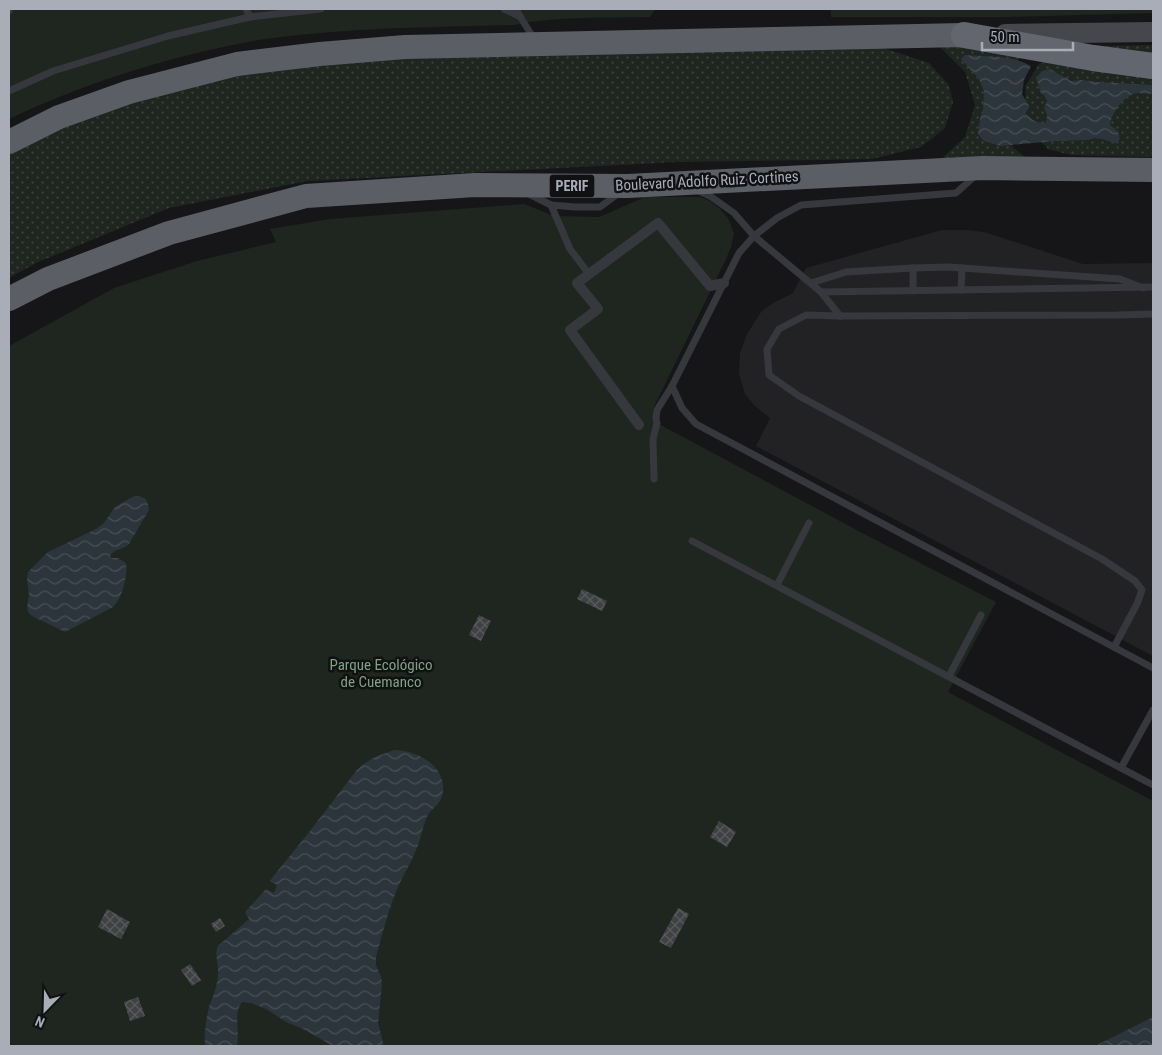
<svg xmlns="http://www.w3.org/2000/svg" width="1162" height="1055" font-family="'Roboto Condensed',sans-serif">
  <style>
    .built { fill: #222225 }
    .grass { fill: url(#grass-dots) }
    .park { fill: #1e261f }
    .water { fill: url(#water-waves) }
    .building { fill: url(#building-cross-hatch) }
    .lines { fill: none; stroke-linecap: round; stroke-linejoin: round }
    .service { stroke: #37383d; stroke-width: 7 }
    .pedestrian { stroke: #37383d; stroke-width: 10 }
    .secondary { stroke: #45474d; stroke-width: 20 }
    .trunk { stroke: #5b5e65; stroke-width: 24 }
    .motorway { stroke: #63666e; stroke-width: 26 }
    .labels { text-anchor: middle; stroke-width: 5; stroke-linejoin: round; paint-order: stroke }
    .shield { fill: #111113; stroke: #7b7e86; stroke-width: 1 }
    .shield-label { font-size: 14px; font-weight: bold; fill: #a8adb8 }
    .street-label { font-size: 15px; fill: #a8adb8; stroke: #111113 }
    .park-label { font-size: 15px; fill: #7fa381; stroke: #111113 }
  </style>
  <defs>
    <pattern id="grass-dots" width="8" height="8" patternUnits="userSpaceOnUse" patternTransform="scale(1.25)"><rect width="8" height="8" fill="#1e261f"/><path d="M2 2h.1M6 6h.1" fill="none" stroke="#3c433d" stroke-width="1.8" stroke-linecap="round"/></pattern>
    <pattern id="water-waves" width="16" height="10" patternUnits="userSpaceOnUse" patternTransform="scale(1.25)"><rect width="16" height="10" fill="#2c353c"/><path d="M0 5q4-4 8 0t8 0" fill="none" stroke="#485056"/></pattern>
    <pattern id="building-cross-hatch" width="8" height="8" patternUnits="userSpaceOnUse" patternTransform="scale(1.25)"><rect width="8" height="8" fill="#404145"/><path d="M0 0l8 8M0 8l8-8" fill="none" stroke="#595a5e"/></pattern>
  </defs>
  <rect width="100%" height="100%" fill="#161618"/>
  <polygon class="built" points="942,230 966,230 984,232 1083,264 1153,263 1153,656 756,446 770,418 754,405 745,394 739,374 740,353 747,334 761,312 773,303 793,293 806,268"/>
  <g class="grass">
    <polygon points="865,42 929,63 949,85 953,102 945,128 921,147 872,159 676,162 308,181 169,208 36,263 9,278 9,150 70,118 244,68 411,54"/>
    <polygon points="938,45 1026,47 1005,82 1002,117 1013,147 1026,158 940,160 965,137 975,105 965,72"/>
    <polygon points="1153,45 1153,157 1071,155 1048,149 1032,131 1025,105 1026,85 1039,64 1095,46"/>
  </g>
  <g class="park">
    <path d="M9,9H655L650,17C605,18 558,16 514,25C431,27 348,28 265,39C245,42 225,47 205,51C137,67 72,89 9,119Z"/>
    <polygon points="831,9 1153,9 1153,13 1004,17 831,17"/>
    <polygon points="645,197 700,197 710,201 720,209 728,218 734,234 731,247 725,261 653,409 657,423 866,535 996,602 948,692 1153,801 1153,1046 9,1046 9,346 114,288 197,261 276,242 270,229 330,219 524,204 554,216 599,217"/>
  </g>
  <g class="water">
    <path d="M965,55C987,57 1012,55 1031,66L1024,80L1022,94L1029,106L1026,113C1031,120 1036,123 1045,123C1049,118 1047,114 1044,108L1047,101L1044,95L1040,92L1039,86L1036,78L1042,71L1050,69L1071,81L1082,80L1097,82L1153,85V94C1148,94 1142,93 1137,93C1125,94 1111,113 1110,125C1118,131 1122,134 1118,144L1102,139L1094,138L1089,140L1055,141L1000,146L983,140L978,134L980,119L983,110L984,91L979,79L961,59Z"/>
    <path d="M139,496L146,499L148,504L149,510L129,544C123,550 115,548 110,556L111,558H118L126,563C128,576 122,599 113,607L65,632L32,616L28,612L27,607L29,594L27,579L28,572L48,552L96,529L104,523L115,507L132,497Z"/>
    <path d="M394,750C417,750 446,766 443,792C442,804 431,808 427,817C422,828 421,839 416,850C411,863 403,875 398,887C389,908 382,935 376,957V965L381,977L382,984L378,1023L384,1046H333L301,1028L288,1023L266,1009L251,1003L242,1002C233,1013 240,1032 237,1046H205C204,1033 206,1020 209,1007C213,996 218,985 218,973C219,964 214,955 218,946L249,919L245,912L266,889L274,893L277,885L270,881L272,878L310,831L356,771L362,765L375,757Z"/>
    <polygon points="1153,1017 1153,1046 1095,1046"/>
  </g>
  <g class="building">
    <polygon points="582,589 607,601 602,611 577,599"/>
    <polygon points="479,615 491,621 481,641 469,635"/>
    <polygon points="719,821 736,832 727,847 710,837"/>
    <polygon points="678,908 689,914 671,948 659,942"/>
    <polygon points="107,909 130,922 121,939 98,927"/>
    <polygon points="220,918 225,926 216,932 211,924"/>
    <polygon points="190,964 201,980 192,986 181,970"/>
    <polygon points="138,997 145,1016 130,1021 124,1002"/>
  </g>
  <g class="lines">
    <g class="service">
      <polyline points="246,9 250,17"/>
      <polyline points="504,9 519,16"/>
      <path d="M516,9C521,19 529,30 535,41"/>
      <polyline points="9,11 10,9"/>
      <polyline points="9,91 53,71 168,36 250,17 321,9"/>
      <polyline points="697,190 710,196 734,213 754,236 821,292 840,316"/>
      <polyline points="529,194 551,205 575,207 600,207 619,193"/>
      <polyline points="551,205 570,249 589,274"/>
      <polyline points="811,283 846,272 913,268 948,267 1120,279 1143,288"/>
      <polyline points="961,290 962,268"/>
      <polyline points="913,291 913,268"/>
      <polyline points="821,292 1153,287"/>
      <polyline points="672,386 682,408 696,424 1153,668"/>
      <polyline points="654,479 653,439 657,423 656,419 657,410 672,386 739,253 754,236 777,218 801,205 956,193 976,175"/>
      <polyline points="692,541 1153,785"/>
      <polyline points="777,585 809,523"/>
      <polyline points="1114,647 1137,604 1142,590 1135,581 1102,559 799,396 769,375 767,349 779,329 806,315 840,316 1118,315 1153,314"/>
      <polyline points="949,676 981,615"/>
      <polyline points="1121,768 1153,710"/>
    </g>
    <polyline class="pedestrian" points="639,425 570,330 598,309 577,283 658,223 710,286 724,283"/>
    <polyline class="secondary" points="1005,34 1153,32"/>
    <g class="trunk">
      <polyline points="9,142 59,117 129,92 237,64 320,54 405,47 964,35"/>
      <polyline points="9,299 48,279 169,233 306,196 475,185 628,186 983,168 1153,170"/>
    </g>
    <polyline class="motorway" points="964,35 1093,58 1153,66"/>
  </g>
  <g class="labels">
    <rect class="shield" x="549.5" y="174.5" width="45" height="23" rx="4"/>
    <g class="shield-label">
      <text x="572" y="191">PERIF</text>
    </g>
    <g class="street-label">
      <text transform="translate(707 181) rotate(-3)" y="5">Boulevard Adolfo Ruiz Cortines</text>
    </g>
    <g class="park-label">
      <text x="381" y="670">Parque Ecológico<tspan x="381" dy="17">de Cuemanco</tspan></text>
    </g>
  </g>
  <rect width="1162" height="1055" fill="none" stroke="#a8adb8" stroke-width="20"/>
  <g transform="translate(45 1010) rotate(203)" stroke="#111113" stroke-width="4" paint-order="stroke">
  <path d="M0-4L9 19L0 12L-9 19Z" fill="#a8adb8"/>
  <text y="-8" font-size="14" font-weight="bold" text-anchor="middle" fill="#a8adb8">N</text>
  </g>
  <path d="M982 42v8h91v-8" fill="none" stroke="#a8adb8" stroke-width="2.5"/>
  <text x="990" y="42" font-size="15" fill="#a8adb8" stroke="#111113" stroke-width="4" paint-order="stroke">50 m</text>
</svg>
